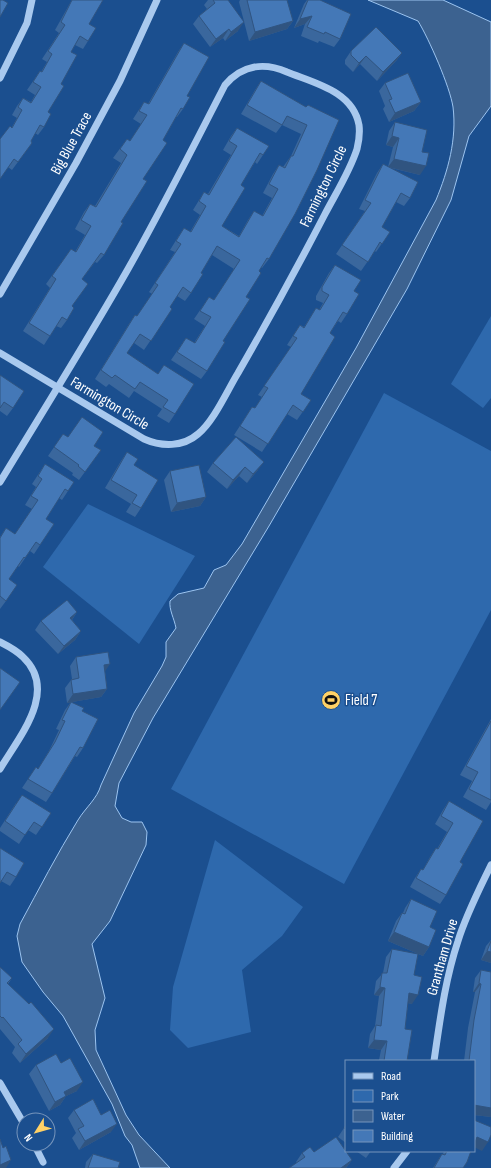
<svg xmlns="http://www.w3.org/2000/svg" width="491" height="1168" font-family="'Sofia Sans Condensed',sans-serif">
  <style>
    .green { fill: #2e69ad }
    .water { fill: #3c6290; stroke: #9cc4f0 }
    .lines { fill: none; stroke-linecap: round; stroke-linejoin: round }
    .minor { stroke: #a9c9ee; stroke-width: 7 }
    .wall { fill: #3a679d }
    .shaded-wall { fill: #305480 }
    .building { fill: #4478b7; stroke: #305480 }
    .labels { text-anchor: middle; stroke-width: 3; stroke-linejoin: round; paint-order: stroke }
    .street-label { font-size: 15px; fill: #fff; stroke: #1b4f8f }
    .poi-label { font-size: 15px; fill: #fff; stroke: #1b4f8f; text-anchor: start }
  </style>
  <rect width="100%" height="100%" fill="#1b4f8f"/>
  <g class="green">
    <polygon points="491,316 491,398 483,408 451,384"/>
    <polygon points="384,393 491,451 491,610 344,884 171,789"/>
    <polygon points="88,504 195,556 139,644 43,567"/>
    <polygon points="215,840 303,907 282,936 242,970 251,1032 188,1048 170,1030 173,987"/>
  </g>
  <path class="water" d="M368,0H443L491,22V106L469,136L451,200L407,289L269,526L153,718L119,783L115,806L122,818L131,822H142L147,832L146,845L110,921L92,944L105,998L95,1030L96,1050L126,1115L139,1135L170,1168H140L132,1145L125,1136L112,1104L63,1016L43,992L22,962L17,936L20,924C39,889 57,854 78,820C86,807 97,799 101,785L134,713L162,666L166,657V642L176,628C174,618 169,610 170,601L178,594L204,588L214,570L226,565L242,544L356,348L436,200C448,171 457,139 453,107C450,87 429,39 418,21Z"/>
  <g class="lines">
    <g class="minor">
      <polyline points="0,78 27,23 32,0"/>
      <polyline points="0,294 76,163 120,81 157,0"/>
      <path d="M0,353L144,439C162,447 183,447 198,434C214,421 227,391 238,373C268,321 297,268 325,214C336,193 350,171 357,149C359,141 360,133 359,125C353,91 314,83 287,72C264,62 242,65 225,85C193,147 162,209 128,269C87,341 43,411 0,482"/>
      <path d="M0,642C8,646 17,651 23,657C59,691 19,737 0,769"/>
      <path d="M434,1061C440,1020 445,980 458,941C466,915 479,890 491,865"/>
      <polyline points="0,1083 24,1124"/>
      <polyline points="34,1144 43,1162"/>
      <polyline points="394,1168 407,1151"/>
    </g>
  </g>
  <g class="wall">
    <polygon points="72,0 103,0 89,24 88,41 83,49 75,45 71,52 61,84 48,112 44,127 38,135 35,133 31,141 32,143 12,170 8,167 12,127 17,118 12,115 17,106 23,98 31,102 35,95 27,90 40,71 41,72 47,62 42,59 59,33 55,30 69,5"/>
    <polygon points="208,0 228,0 238,31 225,41 223,38 210,47 193,24 199,16 207,9 204,5"/>
    <polygon points="240,0 265,0 293,21 287,29 249,41 239,2"/>
    <polygon points="307,0 320,0 340,39 334,47 319,41 318,43 301,36 305,24 294,28 304,4"/>
    <polygon points="184,43 187,96 183,109 177,117 176,117 163,140 143,179 104,255 97,263 95,262 82,279 67,320 61,328 56,326 44,345 23,331 50,288 46,284 71,249 75,252 85,235 75,229 84,212 90,204 95,206 121,163 113,158 127,139 130,141 141,124 133,119 144,102 148,104 178,52"/>
    <polygon points="351,51 402,53 396,61 377,81 360,64 353,72 345,64 345,60"/>
    <polygon points="261,81 306,107 308,105 339,120 269,259 262,268 261,267 259,271 207,371 201,379 171,360 186,338 194,343 205,326 194,319 209,297 214,300 234,269 212,255 201,273 191,293 185,301 177,296 170,307 172,309 144,350 134,343 127,353 158,374 164,365 175,414 169,423 157,416 162,409 134,391 129,398 109,384 106,387 95,379 129,324 135,315 137,316 152,294 149,292 175,252 170,250 178,237 184,228 190,232 200,215 193,210 204,192 208,194 231,155 223,150 231,136 237,128 263,155 257,164 255,162 241,185 222,226 239,236 248,220 254,211 262,216 272,198 263,193 273,174 279,165 283,167 291,156 301,134 282,125 276,133 241,114 255,90"/>
    <polygon points="385,83 421,102 414,111 389,122 383,109 385,106 379,91"/>
    <polygon points="395,122 422,152 420,175 391,168 410,198 404,206 396,202 382,227 390,232 376,252 375,251 361,271 336,254 365,211 359,209 377,173 383,164 388,167 393,147 386,145 389,131"/>
    <polygon points="335,265 354,291 347,314 341,323 338,321 330,333 301,394 311,400 297,420 287,414 262,452 234,435 252,407 255,408 262,397 258,395 291,347 287,345 294,334 300,325 304,327 316,308 319,310 323,303 316,300 316,296 329,273"/>
    <polygon points="0,375 13,408 7,416 0,411"/>
    <polygon points="63,434 68,437 94,446 101,450 79,480 72,475 73,473 48,456"/>
    <polygon points="236,437 258,470 247,483 239,476 227,489 207,472 213,463"/>
    <polygon points="127,452 134,465 141,508 135,517 126,512 131,504 105,488 121,461"/>
    <polygon points="45,464 68,491 62,500 59,498 46,519 54,524 34,554 30,551 19,567 18,566 9,579 6,601 0,609 0,537 6,528 15,534 32,509 25,505 36,487 32,484"/>
    <polygon points="170,471 206,497 200,506 171,512 164,480"/>
    <polygon points="77,612 72,620 81,631 75,640 58,654 35,630 41,621"/>
    <polygon points="76,657 105,672 107,689 101,697 72,702 82,711 83,748 77,757 75,756 52,793 46,802 22,788 36,767 38,769 49,751 59,730 56,729 65,710 71,702 67,703 65,688 71,680 72,679 70,666"/>
    <polygon points="491,719 491,802 486,810 463,797 472,781 460,775"/>
    <polygon points="449,801 460,862 446,895 440,904 410,887 415,878 421,869 423,870 430,857 436,848 437,849 447,832 435,824 443,810"/>
    <polygon points="16,803 51,813 36,835 28,830 19,844 0,831 0,828"/>
    <polygon points="0,848 16,877 10,886 1,881"/>
    <polygon points="411,899 430,927 429,947 423,956 388,941 396,921 402,913 403,913 405,908"/>
    <polygon points="491,940 491,963 481,960 486,946"/>
    <polygon points="392,949 414,975 412,1004 408,1003 405,1029 407,1061 374,1061 375,1060 379,1060 381,1050 368,1048 370,1034 375,1026 379,996 374,995 376,981 383,973 386,957"/>
    <polygon points="0,967 12,978 8,984 48,1038 20,1063 12,1053 15,1047 0,1029"/>
    <polygon points="481,970 491,972 491,1117 474,1115 474,1061 464,1061 468,1028 475,992 473,992 475,978"/>
    <polygon points="61,1063 77,1091 66,1096 60,1105 49,1111 29,1074 36,1065"/>
    <polygon points="74,1110 101,1115 111,1132 79,1150 72,1138 76,1133 68,1118"/>
    <polygon points="346,1125 346,1143 338,1137"/>
    <polygon points="356,1151 371,1151 366,1158"/>
    <polygon points="444,1151 471,1151 463,1168 433,1168 442,1154 443,1154"/>
    <polygon points="314,1152 352,1160 346,1168 289,1168 297,1163 296,1162 302,1153"/>
    <polygon points="93,1154 118,1168 85,1168 86,1162"/>
  </g>
  <g class="shaded-wall">
    <polygon points="312,16 305,24 294,28 300,19"/>
    <polygon points="293,21 287,29 249,41 255,32"/>
    <polygon points="244,22 238,31 225,41 231,32"/>
    <polygon points="229,29 223,38 210,47 216,39"/>
    <polygon points="402,53 396,61 377,81 383,72"/>
    <polygon points="366,56 360,64 353,72 359,63"/>
    <polygon points="421,102 414,111 389,122 395,113"/>
    <polygon points="392,136 399,138 393,147 386,145"/>
    <polygon points="394,159 426,166 420,175 388,167"/>
    <polygon points="264,462 258,470 247,483 253,474"/>
    <polygon points="245,467 239,476 227,489 233,480"/>
    <polygon points="206,497 200,506 171,512 177,503"/>
    <polygon points="77,612 71,621 70,618"/>
    <polygon points="81,631 75,640 58,654 64,646"/>
    <polygon points="110,664 104,673 104,665"/>
    <polygon points="107,689 101,697 67,703 73,694"/>
    <polygon points="394,932 429,947 423,956 388,941"/>
    <polygon points="487,951 491,952 491,963 481,960"/>
    <polygon points="479,983 481,984 475,992 473,992"/>
    <polygon points="380,987 385,988 379,996 374,995"/>
    <polygon points="409,993 418,995 412,1004 402,1002"/>
    <polygon points="54,1029 48,1038 20,1063 26,1054"/>
    <polygon points="374,1040 387,1041 381,1050 368,1048"/>
    <polygon points="83,1082 77,1091 58,1100 64,1092"/>
    <polygon points="66,1096 60,1105 49,1111 55,1102"/>
    <polygon points="474,1105 491,1108 491,1117 474,1115"/>
    <polygon points="117,1124 111,1132 79,1150 85,1141"/>
    <polygon points="477,1137 488,1142 482,1151 474,1147 474,1142"/>
    <polygon points="11,1160 6,1168 0,1168 0,1165"/>
    <polygon points="352,1160 346,1168 341,1168"/>
  </g>
  <g class="building">
    <polygon points="0,0 3,0 8,3 0,17"/>
    <polygon points="72,0 103,0 89,24 96,28 88,41 80,36 71,52 77,55 61,84 64,86 48,112 51,114 44,127 40,125 31,141 32,143 18,162 14,159 0,179 0,139 10,126 12,128 22,110 18,107 23,98 31,103 41,87 33,82 40,71 42,72 52,54 48,51 65,25 61,22"/>
    <polygon points="213,0 228,0 244,22 231,32 229,29 216,39 199,16 215,3"/>
    <polygon points="247,0 287,0 293,21 255,32"/>
    <polygon points="308,0 320,0 351,14 340,39 325,32 324,34 307,27 312,16 300,19"/>
    <polygon points="376,27 402,53 383,72 366,56 359,63 351,55 351,51"/>
    <polygon points="184,43 209,57 187,96 190,97 183,109 181,108 163,140 167,143 143,179 147,181 121,222 123,223 104,255 101,253 82,279 88,284 72,306 74,308 67,320 62,317 50,336 29,323 56,279 52,276 71,249 76,252 91,226 81,220 90,204 96,207 127,155 120,149 127,139 130,141 147,115 139,111 144,102 149,104"/>
    <polygon points="408,73 421,102 395,113 389,100 392,99 385,83"/>
    <polygon points="261,81 306,107 308,105 339,120 317,170 295,214 269,259 267,258 259,271 261,273 246,297 250,299 223,341 225,342 207,371 177,352 186,338 195,343 211,317 200,311 209,297 214,300 240,260 217,246 201,273 203,274 191,293 183,287 170,307 172,309 151,341 140,334 127,353 158,374 164,365 194,384 175,414 163,407 168,400 140,382 135,389 115,375 112,378 101,370 135,315 137,316 158,285 155,283 181,244 176,241 184,228 191,232 206,206 199,201 204,192 209,195 237,146 229,141 237,128 269,146 263,155 260,153 241,185 245,188 222,226 239,237 254,211 263,216 278,189 269,184 279,165 285,168 291,156 293,156 307,125 287,116 282,125 247,105"/>
    <polygon points="395,122 427,130 422,152 429,153 426,166 394,159 399,138 392,136"/>
    <polygon points="383,164 418,182 410,198 401,193 382,227 390,232 382,244 380,242 368,262 342,245 371,203 365,200"/>
    <polygon points="335,265 361,280 354,291 359,294 347,314 343,312 330,333 335,337 301,394 311,400 303,412 293,405 268,444 240,426 252,407 255,408 268,388 264,386 297,338 293,336 300,325 304,328 316,308 320,310 329,295 322,291 322,287"/>
    <polygon points="0,375 24,391 13,408 4,402 0,408"/>
    <polygon points="82,417 103,432 94,446 101,450 85,472 78,466 79,465 54,447 63,434 68,437"/>
    <polygon points="236,437 264,462 253,474 245,467 233,480 213,463"/>
    <polygon points="127,452 138,459 134,465 158,480 141,508 132,503 137,495 111,480"/>
    <polygon points="45,464 74,482 68,491 65,489 46,519 54,524 40,545 36,542 25,558 24,557 9,579 17,585 6,601 0,596 0,538 6,528 15,534 38,500 31,496 42,479 38,476"/>
    <polygon points="199,465 206,497 177,503 170,471"/>
    <polygon points="67,600 77,612 70,618 81,631 64,646 41,621"/>
    <polygon points="108,652 110,664 104,665 107,689 73,694 71,680 79,678 76,657"/>
    <polygon points="0,668 20,682 0,710"/>
    <polygon points="71,702 84,708 82,711 98,719 83,748 80,747 52,793 28,779 36,767 38,769 55,742 65,721 62,720"/>
    <polygon points="491,721 491,800 469,789 478,772 466,766"/>
    <polygon points="22,795 51,813 42,827 34,822 25,835 5,821"/>
    <polygon points="449,801 483,821 460,862 463,864 446,895 416,878 421,869 423,870 436,848 438,849 453,823 441,816"/>
    <polygon points="0,848 24,863 16,877 7,872 0,883"/>
    <polygon points="411,899 437,911 430,927 436,930 429,947 394,932 402,913 405,914"/>
    <polygon points="491,941 491,952 487,951"/>
    <polygon points="392,949 418,954 414,975 422,977 418,995 409,993 405,1029 412,1030 407,1061 375,1061 375,1060 384,1061 387,1041 374,1040 376,1025 381,1026 385,988 380,987 382,973 387,973"/>
    <polygon points="0,967 12,978 7,983 29,1004 31,1002 54,1029 26,1054 18,1044 22,1040 3,1017 2,1018 0,1016"/>
    <polygon points="481,970 491,972 491,1108 474,1105 474,1061 469,1061 474,1020 481,984 479,983"/>
    <polygon points="56,1054 61,1063 70,1058 83,1082 64,1092 66,1096 55,1102 36,1065"/>
    <polygon points="93,1099 101,1115 110,1110 117,1124 85,1141 78,1129 84,1126 74,1110"/>
    <polygon points="474,1120 491,1127 491,1135 488,1142 477,1137 474,1145"/>
    <polygon points="346,1125 346,1130 344,1128"/>
    <polygon points="336,1137 352,1160 341,1168 289,1168 305,1157 302,1153 310,1147 314,1152"/>
    <polygon points="0,1139 3,1148 6,1146 11,1160 0,1165"/>
    <polygon points="447,1151 471,1151 467,1162 463,1168 434,1168 442,1154 445,1155"/>
    <polygon points="93,1154 120,1162 118,1168 88,1168"/>
  </g>
  <defs>
    <symbol id="stadium-disc" viewBox="-11 -11 22 22"><circle r="9.5" fill="#ffd166" stroke="#1b4f8f"/><path d="M0-5a6.5 5 0 1 0 0 10a6.5 5 0 1 0 0-10ZM-3.5-1.8h7v3.6h-7Z" fill="#111"/></symbol>
  </defs>
  <g fill-rule="evenodd">
    <use href="#stadium-disc" x="320" y="689" width="22" height="22"/>
  </g>
  <g class="labels">
    <g class="street-label">
      <text transform="translate(71 143) rotate(-61)" y="5">Big Blue Trace</text>
      <text transform="translate(323 186) rotate(-64)" y="5">Farmington Circle</text>
      <text transform="translate(110 403) rotate(31)" y="5">Farmington Circle</text>
      <text transform="translate(442 957) rotate(-74)" y="5">Grantham Drive</text>
    </g>
    <g class="poi-label">
      <text x="345" y="705">Field 7</text>
    </g>
  </g>
  <rect x="345" y="1060" width="130" height="92" fill="#1b4f8f" stroke="#7695bc"/>
  <rect x="353" y="1073" width="20" height="6" fill="#a9c9ee" stroke="#7695bc"/>
  <text x="381" y="1080" font-size="12" fill="#ffffff">Road</text>
  <rect x="353" y="1090" width="20" height="12" fill="#2e69ad" stroke="#7695bc"/>
  <text x="381" y="1100" font-size="12" fill="#ffffff">Park</text>
  <rect x="353" y="1110" width="20" height="12" fill="#3c6290" stroke="#7695bc"/>
  <text x="381" y="1120" font-size="12" fill="#ffffff">Water</text>
  <rect x="353" y="1130" width="20" height="12" fill="#4478b7" stroke="#7695bc"/>
  <text x="381" y="1140" font-size="12" fill="#ffffff">Building</text>
  <g transform="translate(36 1132) rotate(233)"><circle r="19" fill="#1b4f8f" stroke="#7695bc"/>
  <path d="M0-3L7 15L0 10L-7 15Z" fill="#ffd166"/>
  <text y="-6" font-size="11" font-weight="bold" text-anchor="middle" fill="#ffffff">N</text>
  </g>
</svg>
